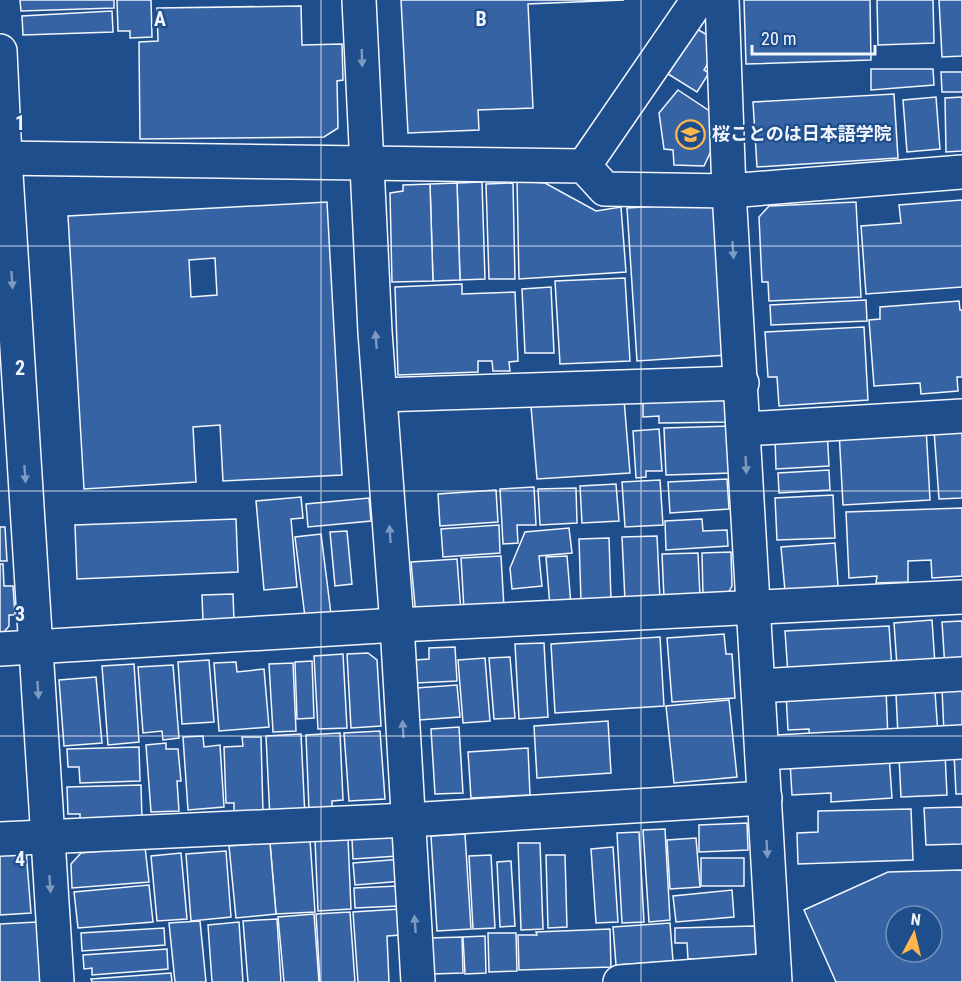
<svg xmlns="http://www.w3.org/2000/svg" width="962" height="982" font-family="'Roboto Condensed','Noto Sans JP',sans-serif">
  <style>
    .building { fill: #3563a3; stroke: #f2f6ff; stroke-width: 1.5; fill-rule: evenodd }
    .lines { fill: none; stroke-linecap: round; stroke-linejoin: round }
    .street-casing { stroke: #f2f6ff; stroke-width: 36 }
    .street { stroke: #1f4e8c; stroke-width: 33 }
    .oneway { fill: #7e9ac0 }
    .grid { fill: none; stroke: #f2f6ff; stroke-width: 1.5; stroke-opacity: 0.55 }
    .labels { text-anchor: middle; stroke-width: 4.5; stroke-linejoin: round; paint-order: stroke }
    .poi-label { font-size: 18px; font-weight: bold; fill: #f2f6ff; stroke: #1f4e8c; text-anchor: start }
    .grid-label { font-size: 20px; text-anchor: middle; font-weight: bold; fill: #f2f6ff; stroke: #1f4e8c; stroke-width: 4.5; stroke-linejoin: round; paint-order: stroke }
  </style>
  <rect width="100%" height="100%" fill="#1f4e8c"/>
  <g class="building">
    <polygon points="20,0 114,0 114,8 21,11"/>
    <polygon points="117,0 151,0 152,37 130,38 130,31 118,31"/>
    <polygon points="401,0 624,0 528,4 533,108 478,110 479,130 408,133"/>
    <polygon points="744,0 870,0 871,60 746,64"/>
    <polygon points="877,0 933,0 934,43 878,45"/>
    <polygon points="939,0 962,0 962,56 942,57"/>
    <polygon points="301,6 302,45 342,44 343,80 337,81 338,128 324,137 140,139 139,42 158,41 157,8"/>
    <polygon points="112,11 113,32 23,35 22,16"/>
    <polygon points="697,29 714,39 716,50 704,70 709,73 697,92 668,74"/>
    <polygon points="871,69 933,69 934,85 871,90"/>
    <polygon points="941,72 962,72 962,92 942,92"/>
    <polygon points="678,90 714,114 711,151 704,166 674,165 673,150 664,149 659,113"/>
    <polygon points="894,94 898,158 757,167 753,102"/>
    <polygon points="936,97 940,149 907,152 903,100"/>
    <polygon points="962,97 962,151 946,152 945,98"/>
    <polygon points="517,181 545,183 596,211 621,207 626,272 519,279"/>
    <polygon points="482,182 485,279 460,280 457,183"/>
    <polygon points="457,183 460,280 433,281 430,184"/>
    <polygon points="513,183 515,279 489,279 486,184"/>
    <polygon points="430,184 433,281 392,282 390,193 403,191 403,185"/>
    <polygon points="962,200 962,287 866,294 861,226 901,223 899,205"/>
    <path d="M327,202L342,475L223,481L220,425L193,427L196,482L84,489L68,216ZM215,258L217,295L191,297L189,260Z"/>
    <polygon points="856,202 861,297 769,301 768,282 762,282 759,217 769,206"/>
    <polygon points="710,203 717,209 727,355 637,361 627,208"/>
    <polygon points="625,278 630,361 560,364 555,281"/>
    <polygon points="462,284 462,294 515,292 518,361 509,362 510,371 493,371 492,361 478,361 478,372 398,375 395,287"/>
    <polygon points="551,287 554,353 525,353 522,289"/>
    <polygon points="866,300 867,321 771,325 770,305"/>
    <polygon points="959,301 960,310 962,310 962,377 957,377 958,391 921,394 920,383 874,386 869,320 880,319 880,307"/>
    <polygon points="864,327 868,400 779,406 777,377 768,377 765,332"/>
    <polygon points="729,389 730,422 659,423 659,416 643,417 643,390"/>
    <polygon points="624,399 630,473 537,479 531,406"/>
    <polygon points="731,426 732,473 666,475 664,428"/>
    <polygon points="926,427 930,500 843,505 839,431"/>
    <polygon points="827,428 829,466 776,469 775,438"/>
    <polygon points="962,428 962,498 939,499 934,430"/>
    <polygon points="659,429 662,471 646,471 646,477 636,478 633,431"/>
    <polygon points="829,470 830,490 779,493 778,473"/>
    <polygon points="727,479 729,509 670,513 668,482"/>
    <polygon points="660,480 663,525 625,527 622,482"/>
    <polygon points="616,484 619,521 582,523 580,486"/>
    <polygon points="534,487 536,525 517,525 518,543 503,544 500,489"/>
    <polygon points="576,488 577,523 540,525 538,489"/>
    <polygon points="496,490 498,522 440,526 438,494"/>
    <polygon points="833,495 835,538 777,540 775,498"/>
    <polygon points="301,497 303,518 291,519 297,587 264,590 256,501"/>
    <polygon points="369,498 371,521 308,527 306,504"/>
    <polygon points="962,508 962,576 932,578 931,560 908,561 908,582 876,583 877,576 849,578 846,512"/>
    <polygon points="236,519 238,572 77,579 75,525"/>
    <polygon points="702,519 703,531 727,530 728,546 666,550 665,521"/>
    <polygon points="499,525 500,553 443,557 441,529"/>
    <polygon points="0,527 5,527 7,561 0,561"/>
    <polygon points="569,528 572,553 539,556 542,586 512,589 510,568 525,532"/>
    <polygon points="347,531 352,584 335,586 330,532"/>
    <polygon points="321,534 331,614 305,617 295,537"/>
    <polygon points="657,536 660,599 625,601 622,537"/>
    <polygon points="609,538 611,600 581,601 579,539"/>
    <polygon points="835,543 838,586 785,591 781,547"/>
    <polygon points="731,552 732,586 727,595 703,596 702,553"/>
    <polygon points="698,553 700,596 664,598 662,554"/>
    <polygon points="501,556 504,608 464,610 461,558"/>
    <polygon points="567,556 571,605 550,607 546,557"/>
    <polygon points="457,559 461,612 416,616 411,562"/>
    <polygon points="0,564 3,564 4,586 13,586 15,615 9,615 9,626 0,637"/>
    <polygon points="233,594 234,621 203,622 202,595"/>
    <polygon points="932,620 935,664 897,666 894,623"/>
    <polygon points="962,621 962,668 945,669 942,622"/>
    <polygon points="889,626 892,669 788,675 785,631"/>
    <polygon points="724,634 726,654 732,654 735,698 672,702 667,638"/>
    <polygon points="660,637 664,706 555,713 551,644"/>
    <polygon points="544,643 548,717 519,719 515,644"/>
    <polygon points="455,647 457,681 416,683 415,660 429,659 429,648"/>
    <polygon points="368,653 377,660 381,726 351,728 347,654"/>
    <polygon points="343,654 347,728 318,729 314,656"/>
    <polygon points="510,657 515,718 494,719 489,658"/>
    <polygon points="485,658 490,721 463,723 458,660"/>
    <polygon points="209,660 214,722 182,724 178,662"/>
    <polygon points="312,661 314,718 297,719 295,662"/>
    <polygon points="236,662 237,672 264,669 269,727 219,731 214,663"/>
    <polygon points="293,663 296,731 273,732 269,664"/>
    <polygon points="134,664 139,742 108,745 102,666"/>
    <polygon points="173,665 179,738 163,740 162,731 143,733 138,667"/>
    <polygon points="96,677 102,743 64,746 59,680"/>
    <polygon points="457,685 460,717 419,720 416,688"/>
    <polygon points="962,687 962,733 944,734 942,689"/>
    <polygon points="886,689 888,739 810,743 809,729 788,730 786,694"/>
    <polygon points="935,692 938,734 898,736 896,694"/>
    <polygon points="729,700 737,777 674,783 666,706"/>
    <polygon points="608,721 611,773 537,778 534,726"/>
    <polygon points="459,727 463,793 435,794 431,729"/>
    <polygon points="380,731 385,799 349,801 344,733"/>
    <polygon points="340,733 343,800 332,801 332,809 309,810 306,735"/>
    <polygon points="301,734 305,817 270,819 266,736"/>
    <polygon points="203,736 204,747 220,745 224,807 188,810 183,737"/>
    <polygon points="242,737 261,737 263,813 234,815 234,803 226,803 224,747 243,746"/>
    <polygon points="166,743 166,749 178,749 181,781 177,781 179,811 151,812 146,745"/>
    <polygon points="139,747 140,781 80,783 79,767 68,767 67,749"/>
    <polygon points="528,748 530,795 471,798 468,752"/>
    <polygon points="962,752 962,794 956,794 954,753"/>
    <polygon points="945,753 947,795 901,797 899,756"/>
    <polygon points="889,755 892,798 831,802 831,793 792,795 790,762"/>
    <polygon points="141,785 142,820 80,822 80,814 68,814 67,787"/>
    <polygon points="962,807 962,844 926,845 924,808"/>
    <polygon points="911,809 913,860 798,864 797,833 818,832 818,811"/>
    <polygon points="747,823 748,850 699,852 699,825"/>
    <polygon points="665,829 670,920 649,922 643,830"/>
    <polygon points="639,832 644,922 622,923 617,833"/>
    <polygon points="465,834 471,929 437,931 431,836"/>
    <polygon points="397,836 398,856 353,859 352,839"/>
    <polygon points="348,838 351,909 318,911 315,839"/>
    <polygon points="696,838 700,887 670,889 667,840"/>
    <polygon points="310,840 315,912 276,914 270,843"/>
    <polygon points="270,843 276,914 236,918 229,846"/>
    <polygon points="518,843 540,843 543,929 521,930"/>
    <polygon points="145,847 149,882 72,888 71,864 81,853"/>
    <polygon points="613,847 618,922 596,923 591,849"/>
    <polygon points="26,850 31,913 0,915 0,852"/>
    <polygon points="226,851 231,917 191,921 186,854"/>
    <polygon points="181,853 187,919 157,921 151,856"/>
    <polygon points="491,855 495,928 473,929 469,856"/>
    <polygon points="546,855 565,855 567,927 548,928"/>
    <rect x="701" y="858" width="43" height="28"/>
    <polygon points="402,859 403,881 355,885 353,863"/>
    <polygon points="511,861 515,926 500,927 497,862"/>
    <path d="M962,870V982H836L804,910L888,872ZM896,916H932V952H896Z"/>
    <polygon points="149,885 153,922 78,928 74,892"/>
    <polygon points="398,886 399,906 355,908 354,888"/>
    <polygon points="732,890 734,917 676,922 673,896"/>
    <polygon points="400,909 401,935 387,936 389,982 358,982 353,912"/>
    <polygon points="350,912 355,982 320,982 316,914"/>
    <polygon points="314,914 319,982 284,982 278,917"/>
    <polygon points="277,919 281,982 248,982 243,921"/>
    <polygon points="200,921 206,982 175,982 169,923"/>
    <polygon points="37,922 41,982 0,982 0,924"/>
    <polygon points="239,922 243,982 212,982 208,925"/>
    <polygon points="670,923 673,961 616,965 613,927"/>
    <polygon points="755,926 756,957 688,959 687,943 675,943 675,928"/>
    <polygon points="164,928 165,945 82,951 81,933"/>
    <polygon points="610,929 611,967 519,970 518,935 537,935 536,932"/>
    <polygon points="488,933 516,933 517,971 489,972"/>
    <polygon points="485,936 486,973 465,974 463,937"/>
    <polygon points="462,937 463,973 432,974 430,938"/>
    <polygon points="167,949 168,969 92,975 92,968 84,969 83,955"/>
    <polygon points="171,973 172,982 92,982 91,979"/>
  </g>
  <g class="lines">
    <defs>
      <g id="street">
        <polyline points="359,0 375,332 397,625 418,982"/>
        <polyline points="722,0 729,191 775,982"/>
        <polyline points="0,51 5,158 57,982"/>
        <polyline points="0,158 584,166 605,189 729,191 962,172"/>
        <polyline points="584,166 698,0"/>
        <polyline points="380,395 742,383"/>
        <polyline points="744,429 962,416"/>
        <polyline points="0,649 397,625 962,597"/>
        <polyline points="758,686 962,674"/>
        <polyline points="762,753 962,742"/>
        <polyline points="0,839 408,820 765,798"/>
        <polyline points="620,982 774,970"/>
      </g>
    </defs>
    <use href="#street" class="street-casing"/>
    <use href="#street" class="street"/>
  </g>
  <defs><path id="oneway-solid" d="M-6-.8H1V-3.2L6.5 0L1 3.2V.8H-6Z" transform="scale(1.5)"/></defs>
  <g class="oneway">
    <use href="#oneway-solid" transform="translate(362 58) rotate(88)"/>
    <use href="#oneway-solid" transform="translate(733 250) rotate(86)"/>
    <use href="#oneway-solid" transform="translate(12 280) rotate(86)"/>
    <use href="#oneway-solid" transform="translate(376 340) rotate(-95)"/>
    <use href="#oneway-solid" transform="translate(746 465) rotate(87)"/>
    <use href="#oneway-solid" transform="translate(25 474) rotate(86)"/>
    <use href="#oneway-solid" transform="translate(390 534) rotate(-94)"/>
    <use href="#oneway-solid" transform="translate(38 690) rotate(86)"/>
    <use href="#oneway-solid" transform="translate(403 729) rotate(-93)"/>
    <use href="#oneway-solid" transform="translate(767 849) rotate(87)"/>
    <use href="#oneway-solid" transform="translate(50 884) rotate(86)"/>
    <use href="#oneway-solid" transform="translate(415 924) rotate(-94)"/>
  </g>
  <path class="grid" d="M321,0V982M641,0V982M0,246H962M0,491H962M0,736H962"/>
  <defs>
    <symbol id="school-ring" viewBox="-11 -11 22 22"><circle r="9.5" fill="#1f4e8c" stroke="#ffb74d" stroke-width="1.5"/><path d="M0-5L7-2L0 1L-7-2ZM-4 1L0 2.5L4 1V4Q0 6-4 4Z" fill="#ffb74d"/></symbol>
  </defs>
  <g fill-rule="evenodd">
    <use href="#school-ring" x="674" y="118" width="33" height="33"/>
  </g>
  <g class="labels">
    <g class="poi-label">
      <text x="712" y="140">桜ことのは日本語学院</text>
    </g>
  </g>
  <g class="grid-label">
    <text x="160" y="26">A</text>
    <text x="481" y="26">B</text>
    <text x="20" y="130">1</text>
    <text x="20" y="375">2</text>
    <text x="20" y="621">3</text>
    <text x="20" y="866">4</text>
  </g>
  <g transform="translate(914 934) rotate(7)"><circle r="28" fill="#1f4e8c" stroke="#7391ba" stroke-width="1.5"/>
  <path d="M0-4.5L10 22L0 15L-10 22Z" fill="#ffb74d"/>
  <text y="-9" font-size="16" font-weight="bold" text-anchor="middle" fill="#f2f6ff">N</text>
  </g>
  <path d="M752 45v9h123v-9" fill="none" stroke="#f2f6ff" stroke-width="3"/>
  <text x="761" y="45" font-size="18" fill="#f2f6ff" stroke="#1f4e8c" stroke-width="4.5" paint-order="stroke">20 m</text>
</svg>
